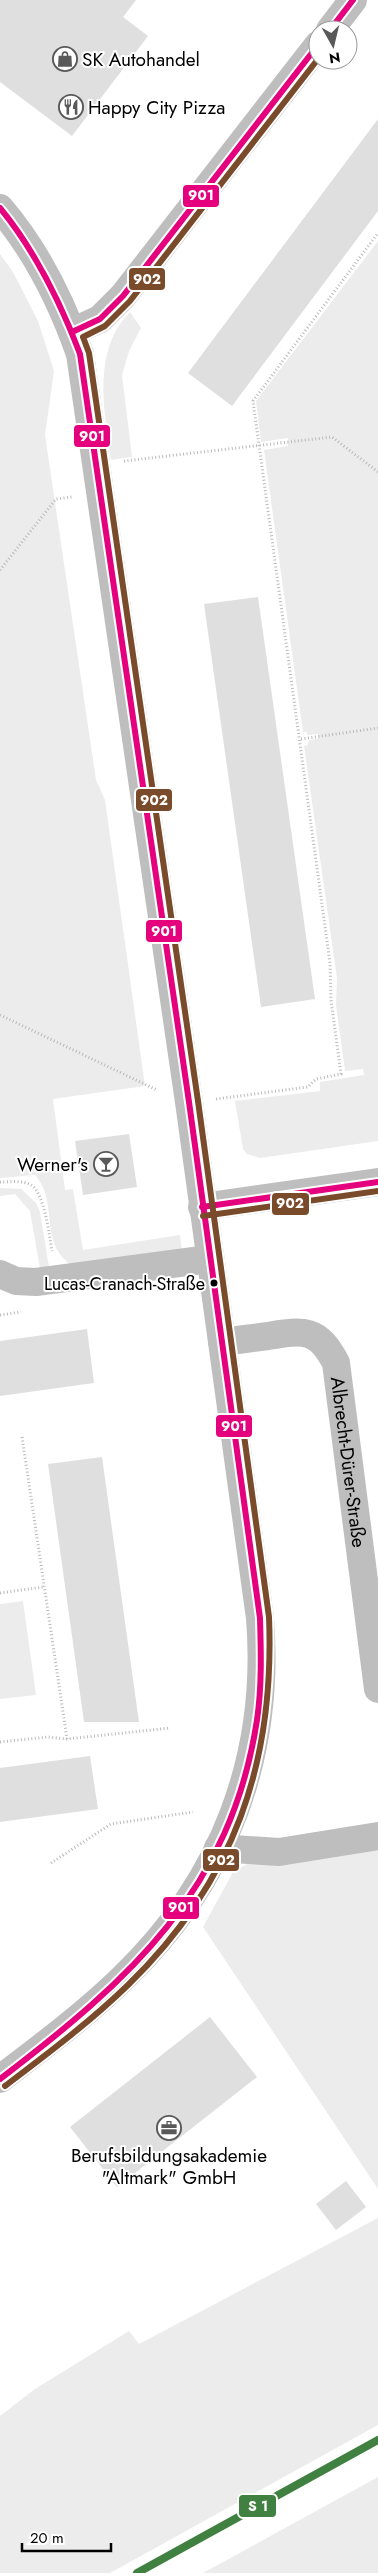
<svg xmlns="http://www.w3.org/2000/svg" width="378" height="2573" font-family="Jost,sans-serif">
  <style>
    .green { fill: #ececec }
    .building { fill: #dfdfdf }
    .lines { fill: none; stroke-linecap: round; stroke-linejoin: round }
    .path { stroke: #b9b9b9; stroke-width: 3; stroke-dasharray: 1 2.5; stroke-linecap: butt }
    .street { stroke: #bebebe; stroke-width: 28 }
    .bus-1-casing { stroke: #fff; stroke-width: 10 }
    .bus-2-casing { stroke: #fff; stroke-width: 10 }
    .bus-1 { stroke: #e5007d; stroke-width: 6 }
    .bus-2 { stroke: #7a4b2a; stroke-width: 6 }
    .rail-1-casing { stroke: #fff; stroke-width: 11 }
    .rail-1 { stroke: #408040; stroke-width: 8 }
    .bus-dot { fill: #000; stroke: #fff; stroke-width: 2 }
    .labels { text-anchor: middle; stroke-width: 4; stroke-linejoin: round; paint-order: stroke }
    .bus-label { font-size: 18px; fill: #000; stroke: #fff; text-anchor: end }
    .poi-label { font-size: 19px; fill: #000; stroke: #fff; text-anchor: start }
    .street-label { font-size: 19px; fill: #000; stroke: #fff }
    .line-badge { stroke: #fff; stroke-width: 2 }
    .badge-label { font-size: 14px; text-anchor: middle; font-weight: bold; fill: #fff }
  </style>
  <rect width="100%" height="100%" fill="#fff"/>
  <g class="green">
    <polygon points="378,241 378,1141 260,1158 247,1154 243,1149 235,1101 320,1091 320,1082 364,1075 363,1069 345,1071 336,1005 337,978 304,746 308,745 308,741 319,738 318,734 307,735 307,732 303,732 264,450 288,446 288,438 261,442 256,401"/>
    <path d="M0,254L13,272L38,321L54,371L45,435L96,780L105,800L145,1086L53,1099L65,1190L73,1189L83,1250L180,1235L182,1251L70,1264C66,1261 62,1257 59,1253C44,1229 55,1197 35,1175L0,1178Z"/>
    <path d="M130,312L141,328L129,351L122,375L132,457L111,460C104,411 92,350 130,312Z"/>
    <polygon points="0,1188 21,1189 36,1203 40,1212 50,1273 41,1274 30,1211 15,1194 0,1196"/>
    <polygon points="23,1601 36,1695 0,1699 0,1604"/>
    <polygon points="378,1845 378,2189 203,1927 233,1872 247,1864"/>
    <polygon points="378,2218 378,2425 110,2573 0,2573 0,2416 35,2389 129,2331 139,2344"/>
    <polygon points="378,2477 378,2573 203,2573"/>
  </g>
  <g class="building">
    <polygon points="0,0 136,0 123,17 148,36 72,136 0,82"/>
    <polygon points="378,119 378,211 232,406 188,373"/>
    <polygon points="258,597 315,999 261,1007 204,604"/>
    <polygon points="129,1134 137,1187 83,1195 75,1141"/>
    <polygon points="87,1329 94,1383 0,1396 0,1341"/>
    <polygon points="102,1457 124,1615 139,1722 84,1722 48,1464"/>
    <polygon points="90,1756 98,1809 0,1822 0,1768"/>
    <polygon points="210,2017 257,2077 117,2187 70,2127"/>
    <polygon points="346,2181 366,2207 336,2230 316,2204"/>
  </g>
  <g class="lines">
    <g class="path">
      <polyline points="124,461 332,437 378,472"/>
      <polyline points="0,570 56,499 72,497"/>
      <polyline points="301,739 378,728"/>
      <polyline points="0,1015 157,1090"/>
      <polyline points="216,1099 308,1087 316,1079 341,1074 331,1000 330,963 253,401 378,233"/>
      <path d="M0,1182C9,1182 23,1180 31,1185C45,1194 49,1235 52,1251"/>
      <polyline points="0,1315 21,1312"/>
      <polyline points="22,1437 67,1739"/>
      <polyline points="0,1593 43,1587"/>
      <polyline points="0,1742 48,1737 67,1739 170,1728"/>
      <polyline points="51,1863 111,1824 193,1812"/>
    </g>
    <g class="street">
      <polyline points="330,30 353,0"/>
      <path d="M0,208C36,250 62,303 80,354L189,1102L260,1618C271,1757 224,1881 123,1978C85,2015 42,2047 0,2079"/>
      <polyline points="72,332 100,319 123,296 318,45"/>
      <polyline points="202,1207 378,1182"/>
      <polyline points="0,1274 16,1281 36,1282 209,1259"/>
      <path id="s1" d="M222,1342C237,1340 253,1338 268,1336C304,1330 318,1328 336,1363L378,1689"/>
      <polyline points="218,1848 279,1852 378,1836"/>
    </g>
    <defs>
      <g id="bus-1">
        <polyline points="330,30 353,0"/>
        <path d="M0,208C36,252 60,301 80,354L189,1102L260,1618C261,1652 262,1686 257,1720C231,1890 130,1980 0,2079"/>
        <polyline points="72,332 100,319 123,296 318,45"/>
        <polyline points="202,1207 378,1182"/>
      </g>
      <g id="bus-2">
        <polyline points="203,1216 378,1191"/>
        <path d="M5,2086C47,2054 90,2022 128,1985C234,1882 275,1763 269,1617L198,1101L89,353L83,337L105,326L130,301L318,59"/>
      </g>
    </defs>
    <use href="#bus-1" class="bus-1-casing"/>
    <use href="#bus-2" class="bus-2-casing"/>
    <use href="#bus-1" class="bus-1"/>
    <use href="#bus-2" class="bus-2"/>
    <defs>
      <polyline id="rail-1" points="137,2573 378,2440"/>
    </defs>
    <use href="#rail-1" class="rail-1-casing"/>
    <use href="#rail-1" class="rail-1"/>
  </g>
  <defs>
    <symbol id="shop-ring" viewBox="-11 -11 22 22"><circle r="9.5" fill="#fff" stroke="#595959" stroke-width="1.5"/><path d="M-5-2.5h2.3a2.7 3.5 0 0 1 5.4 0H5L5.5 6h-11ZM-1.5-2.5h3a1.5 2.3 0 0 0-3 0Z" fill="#595959"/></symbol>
    <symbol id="restaurant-ring" viewBox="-11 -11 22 22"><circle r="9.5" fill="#fff" stroke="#595959" stroke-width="1.5"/><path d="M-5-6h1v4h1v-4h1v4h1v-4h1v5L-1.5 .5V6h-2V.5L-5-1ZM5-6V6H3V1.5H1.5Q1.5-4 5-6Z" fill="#595959"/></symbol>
    <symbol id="bar-ring" viewBox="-11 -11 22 22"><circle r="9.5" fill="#fff" stroke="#595959" stroke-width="1.5"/><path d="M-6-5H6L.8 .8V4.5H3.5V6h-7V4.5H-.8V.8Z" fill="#595959"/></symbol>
    <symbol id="office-ring" viewBox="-11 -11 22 22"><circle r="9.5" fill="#fff" stroke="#595959" stroke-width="1.5"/><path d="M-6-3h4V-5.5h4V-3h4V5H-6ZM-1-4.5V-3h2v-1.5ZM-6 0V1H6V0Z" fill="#595959"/></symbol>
  </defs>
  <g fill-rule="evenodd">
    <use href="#shop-ring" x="51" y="45" width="28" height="28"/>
    <use href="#restaurant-ring" x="57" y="93" width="28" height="28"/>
    <use href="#bar-ring" x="92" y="1150" width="28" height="28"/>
    <use href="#office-ring" x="155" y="2114" width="28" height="28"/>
  </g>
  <circle class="bus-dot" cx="214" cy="1283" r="4.5"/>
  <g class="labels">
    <g class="bus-label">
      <text x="205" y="1290">Lucas-Cranach-Straße</text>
    </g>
    <g class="poi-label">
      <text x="82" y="66">SK Autohandel</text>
      <text x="88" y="114">Happy City Pizza</text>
      <text x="88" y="1171" text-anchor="end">Werner's</text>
      <text x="169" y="2162" text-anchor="middle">Berufsbildungsakademie<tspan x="169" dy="22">"Altmark" GmbH</tspan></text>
    </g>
    <g class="street-label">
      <text dy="7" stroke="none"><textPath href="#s1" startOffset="228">Albrecht-Dürer-Straße</textPath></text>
    </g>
  </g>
  <g class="line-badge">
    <rect x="182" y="184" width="38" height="24" rx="5" fill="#e5007d"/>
    <rect x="128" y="267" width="38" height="24" rx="5" fill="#7a4b2a"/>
    <rect x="73" y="424" width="38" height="24" rx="5" fill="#e5007d"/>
    <rect x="135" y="788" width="38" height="24" rx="5" fill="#7a4b2a"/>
    <rect x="145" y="919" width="38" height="24" rx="5" fill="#e5007d"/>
    <rect x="271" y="1192" width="39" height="24" rx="5" fill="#7a4b2a"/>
    <rect x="215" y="1414" width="38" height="24" rx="5" fill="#e5007d"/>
    <rect x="202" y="1848" width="38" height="24" rx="5" fill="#7a4b2a"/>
    <rect x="162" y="1896" width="38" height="24" rx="5" fill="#e5007d"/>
    <rect x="238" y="2494" width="39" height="24" rx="5" fill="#408040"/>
  </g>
  <g class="badge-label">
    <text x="201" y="200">901</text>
    <text x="147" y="284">902</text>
    <text x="92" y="441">901</text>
    <text x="154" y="805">902</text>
    <text x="164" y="936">901</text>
    <text x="290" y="1208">902</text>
    <text x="234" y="1431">901</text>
    <text x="221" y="1865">902</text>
    <text x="181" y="1912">901</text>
    <text x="258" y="2511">S 1</text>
  </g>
  <g transform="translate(333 45) rotate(172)"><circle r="24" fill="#ffffff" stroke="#999999"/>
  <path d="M0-4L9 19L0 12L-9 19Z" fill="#595959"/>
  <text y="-8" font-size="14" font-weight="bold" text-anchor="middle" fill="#000000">N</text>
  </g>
  <path d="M22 2543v8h89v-8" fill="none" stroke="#000000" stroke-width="2.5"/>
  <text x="30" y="2543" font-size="15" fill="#000000" stroke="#ffffff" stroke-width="4" paint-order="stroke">20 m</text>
</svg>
